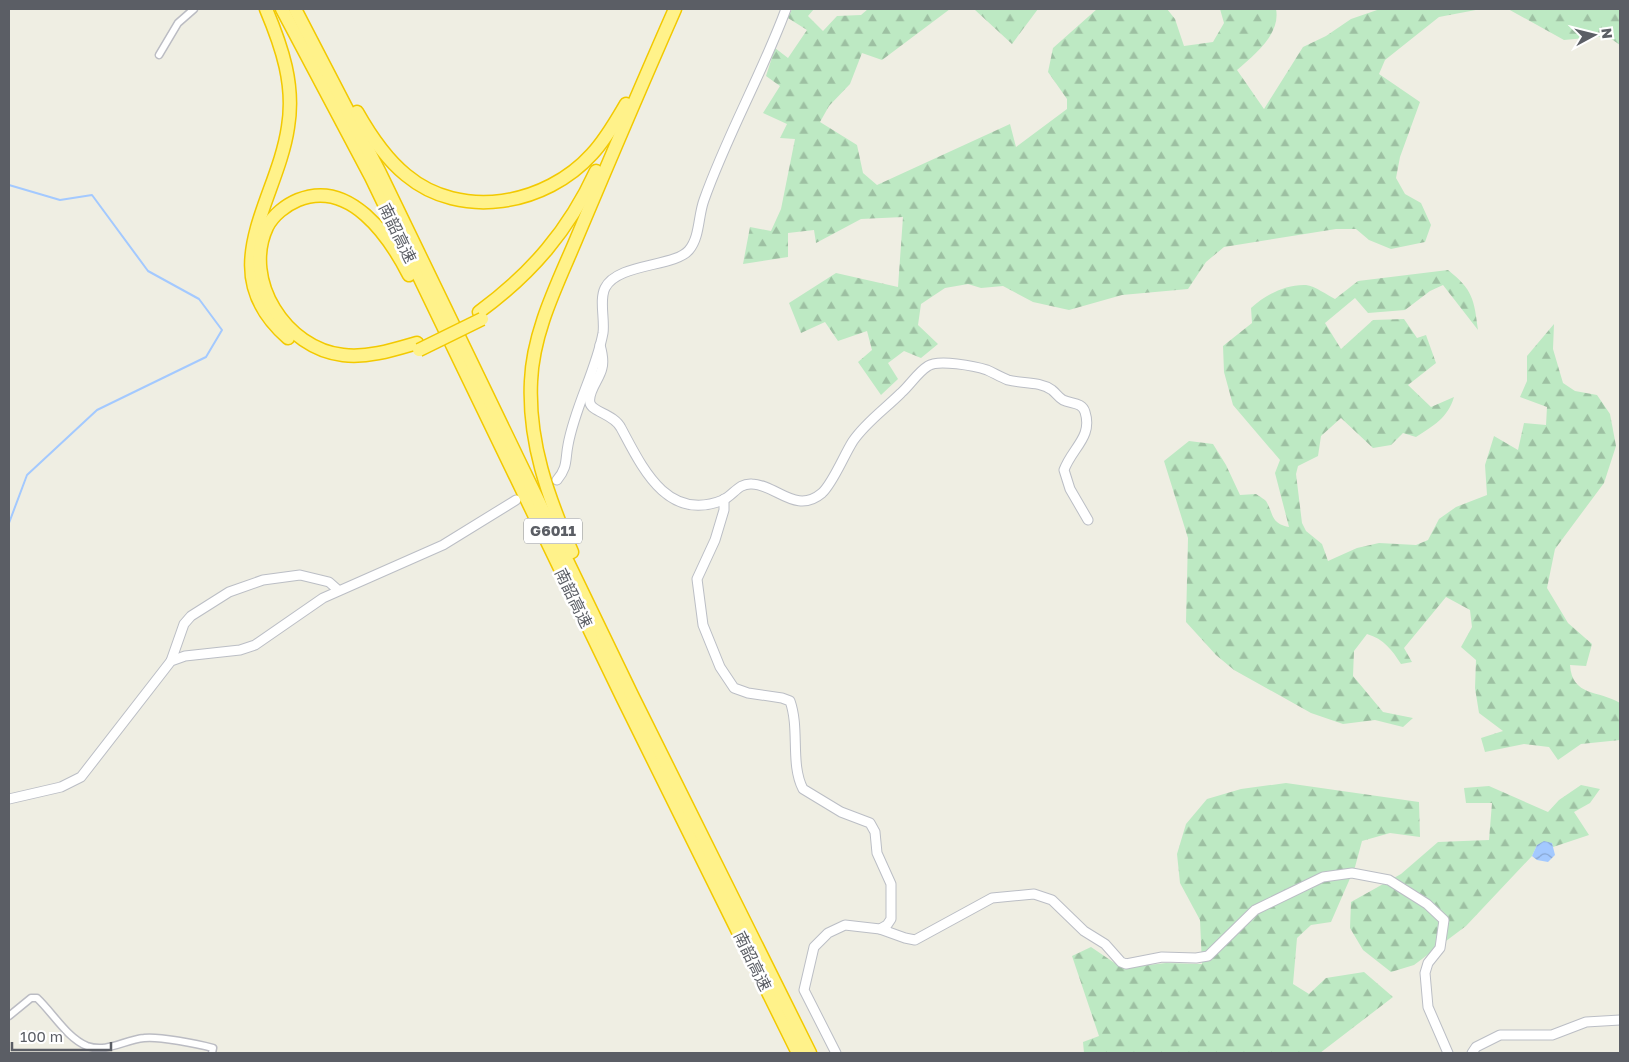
<svg xmlns="http://www.w3.org/2000/svg" width="1629" height="1062" font-family="'Golos Text','Noto Sans SC',sans-serif">
  <style>
    .forest { fill: url(#forest-firs) }
    .water { fill: url(#water-waves) }
    .lines { fill: none; stroke-linecap: round; stroke-linejoin: round }
    .stream { stroke: #a3c9ff; stroke-width: 2 }
    .street-casing { stroke: #bbbcc3; stroke-width: 9 }
    .secondary-casing { stroke: #bbbec5; stroke-width: 11 }
    .highway-casing { stroke: #f2c900; stroke-width: 15 }
    .street { stroke: #fff; stroke-width: 6 }
    .secondary { stroke: #fff; stroke-width: 9 }
    .highway { stroke: #fff28a; stroke-width: 12 }
    .highway-bridge-casing { stroke: #f2c900; stroke-width: 15; stroke-linecap: butt }
    .highway-bridge { stroke: #fff28a; stroke-width: 12 }
    .labels { text-anchor: middle; stroke-width: 5; stroke-linejoin: round; paint-order: stroke }
    .shield { fill: #fff; stroke: #8c8e93; stroke-width: 1 }
    .shield-label { font-size: 15px; font-weight: bold; fill: #5b5e65 }
    .street-label { font-size: 16px; fill: #5b5e65; stroke: #fff }
  </style>
  <defs>
    <pattern id="forest-firs" width="22" height="20" patternUnits="userSpaceOnUse" patternTransform="scale(1.25)"><rect width="22" height="20" fill="#bde9c3"/><path d="M5 1l3.5 6h-7zM16 11l3.5 6h-7z" fill="#9dc0a2"/></pattern>
    <pattern id="water-waves" width="16" height="10" patternUnits="userSpaceOnUse" patternTransform="scale(1.25)"><rect width="16" height="10" fill="#a3c9ff"/><path d="M0 5q4-4 8 0t8 0" fill="none" stroke="#88a6d2"/></pattern>
  </defs>
  <rect width="100%" height="100%" fill="#efeee3"/>
  <g class="forest">
    <path d="M792,9H814L808,16L823,31L837,16L861,15L868,9H950L882,60L862,53L850,84L829,106L820,122L857,145L863,173L877,185L1010,124L1016,147L1067,109V99L1048,72L1053,48L1097,9H1167L1175,19L1184,46L1213,42L1224,23L1220,9H1276C1281,34 1254,55 1237,70L1264,109L1303,47L1326,36L1351,19L1380,9H1481L1439,17L1385,60L1379,74L1420,102L1400,157L1396,178L1405,194L1421,203L1431,225L1425,242L1391,249L1369,240L1356,229H1336L1224,247L1206,262L1188,289L1122,295L1069,310L1033,302L1003,286L981,288L968,284L945,288L921,304L918,325L938,344L921,358L904,351L888,363L898,379L881,395L858,362L872,350L867,331L838,341L825,322L801,333L789,303L836,273L898,287L903,217L861,219L816,243L814,230L788,233V257L743,264L750,227L771,231L781,209L795,139L780,138L787,124L763,113L780,86L766,76L775,48L788,58L807,30L788,18Z"/>
    <polygon points="974,9 1038,9 1012,44"/>
    <polygon points="1508,9 1620,9 1620,45 1607,36 1564,40"/>
    <path d="M1448,270C1473,290 1474,299 1478,330L1443,285L1430,291L1405,310L1368,313L1355,298L1325,323L1341,349L1373,320L1404,319L1417,338L1426,335L1436,363L1408,385L1431,407L1454,397C1448,418 1433,426 1416,437L1403,433L1391,445L1373,448L1341,418L1321,436L1318,456L1298,466L1296,474L1302,523L1306,531L1322,544L1328,561L1357,548L1379,543L1416,545L1428,540L1439,519L1456,507L1487,495L1485,465L1494,436L1518,450L1524,423L1546,425L1547,407L1520,397L1527,381V356L1554,324L1553,349L1563,383L1575,391L1597,395L1610,414L1616,446L1604,483L1555,549L1547,588L1568,623L1592,644L1586,666L1570,665C1572,697 1599,690 1620,703V740L1581,744L1558,760L1549,747L1524,744L1485,752L1481,738L1503,731L1479,713L1475,688L1476,660L1461,647L1472,627L1470,610L1446,597L1404,648L1412,662L1401,664C1392,650 1384,639 1367,634L1354,651L1353,676L1383,712L1413,718L1403,727L1375,720L1343,724L1311,713L1234,670L1216,655L1186,622L1188,538L1164,461L1189,441L1213,444L1226,465L1240,495L1256,494C1259,496 1264,499 1266,501C1274,514 1270,523 1289,527L1275,473L1280,460L1233,405L1224,372L1223,346L1252,323L1251,308C1265,295 1286,284 1306,285C1315,286 1327,295 1335,299L1358,281Z"/>
    <polygon points="1286,783 1419,802 1420,837 1390,833 1362,841 1355,867 1331,922 1311,925 1297,938 1293,984 1309,994 1326,978 1364,972 1393,997 1320,1053 1084,1053 1083,1042 1099,1036 1072,956 1091,947 1122,968 1166,963 1202,964 1200,920 1180,883 1177,854 1186,824 1207,799 1241,789"/>
    <polygon points="1581,785 1600,789 1590,803 1574,812 1589,835 1553,847 1552,843 1537,845 1532,856 1466,926 1414,965 1391,972 1363,950 1350,928 1351,902 1401,874 1438,842 1489,840 1492,803 1466,803 1464,788 1489,786 1548,812 1559,800"/>
  </g>
  <polygon class="water" points="1544,841 1552,843 1555,855 1548,862 1537,860 1532,856 1537,845"/>
  <g class="lines">
    <polyline class="stream" points="9,185 60,200 92,195 148,271 199,299 222,330 206,357 97,410 27,475 9,523"/>
    <defs>
      <g id="street">
        <polyline points="159,55 178,23 194,9"/>
        <path d="M9,1016L31,998H37C53,1013 67,1038 87,1046C107,1053 124,1040 144,1038C158,1036 198,1044 213,1048L212,1053"/>
      </g>
      <g id="secondary">
        <path d="M600,345C602,352 604,361 602,368C600,379 587,392 590,403C592,412 614,414 621,428C642,467 667,523 723,500C734,495 738,483 752,484C777,485 796,515 822,493C833,483 844,455 853,441C866,422 885,409 901,393C910,385 918,372 928,366C938,359 975,366 987,370C994,373 1000,377 1008,380C1022,384 1039,381 1052,390C1056,393 1058,397 1063,400C1071,404 1082,402 1085,412C1093,437 1072,448 1064,470L1070,489L1088,520"/>
        <path d="M557,480C568,467 565,460 568,445C575,406 596,371 603,333C605,319 599,300 605,288C617,263 675,267 689,250C700,237 698,216 704,200C727,135 762,74 786,9"/>
        <path d="M724,499V510L715,540L697,579L703,625L720,667L734,688L748,693L782,698L790,701C800,729 790,764 803,789L841,812L870,823L875,832L877,853L891,884V919L887,925L880,929L845,925L828,933L814,947L804,990L836,1053"/>
        <polyline points="171,661 184,624 191,616 229,592 263,580 300,575 329,582 338,590"/>
        <polyline points="9,799 61,787 81,777 171,661 185,656 240,650 255,645 323,598 443,545 516,500"/>
        <polyline points="880,929 905,938 915,940 992,898 1034,894 1052,900 1084,931 1105,944 1121,962 1126,964 1162,957 1196,958 1208,956 1255,910 1323,877 1352,873 1389,880 1427,904 1444,920 1440,948 1428,963 1425,973 1428,1007 1448,1053"/>
        <polyline points="1472,1053 1476,1047 1500,1035 1552,1035 1586,1022 1620,1020"/>
      </g>
      <g id="highway">
        <path d="M266,9C282,47 295,85 288,127C277,202 211,271 288,338"/>
        <polyline points="282,9 371,177 623,699 798,1053"/>
        <polyline points="295,9 380,173 632,695 810,1053"/>
        <path d="M357,112C370,135 385,158 406,175C461,221 546,205 592,154C606,139 616,121 626,104"/>
        <path d="M409,275C389,236 350,179 298,200C286,205 273,215 267,227C242,280 286,349 343,355C368,358 393,350 417,343"/>
        <path d="M479,312C531,274 569,230 596,171"/>
        <path d="M572,552C548,497 528,442 531,381C533,330 559,281 578,235C610,159 642,84 675,9"/>
      </g>
    </defs>
    <use href="#street" class="street-casing"/>
    <use href="#secondary" class="secondary-casing"/>
    <use href="#highway" class="highway-casing"/>
    <use href="#street" class="street"/>
    <use href="#secondary" class="secondary"/>
    <use href="#highway" class="highway"/>
    <defs>
      <polyline id="highway-bridge" points="419,350 482,319"/>
    </defs>
    <use href="#highway-bridge" class="highway-bridge-casing"/>
    <use href="#highway-bridge" class="highway-bridge"/>
  </g>
  <g class="labels">
    <rect class="shield" x="524" y="518.5" width="58" height="25" rx="4"/>
    <g class="shield-label">
      <text x="553" y="536">G6011</text>
    </g>
    <g class="street-label">
      <text transform="translate(398 233) rotate(64)" y="6">南韶高速</text>
      <text transform="translate(574 598) rotate(64)" y="6">南韶高速</text>
      <text transform="translate(753 961) rotate(64)" y="6">南韶高速</text>
    </g>
  </g>
  <rect width="1629" height="1062" fill="none" stroke="#5b5e65" stroke-width="20"/>
  <g transform="translate(1594 35) rotate(83)" stroke="#ffffff" stroke-width="4" paint-order="stroke">
  <path d="M0-4L9 19L0 12L-9 19Z" fill="#5b5e65"/>
  <text y="-8" font-size="14" font-weight="bold" text-anchor="middle" fill="#5b5e65">N</text>
  </g>
  <path d="M12 1042v8h99v-8" fill="none" stroke="#5b5e65" stroke-width="2.5"/>
  <text x="20" y="1042" font-size="15" fill="#5b5e65" stroke="#ffffff" stroke-width="4" paint-order="stroke">100 m</text>
</svg>
